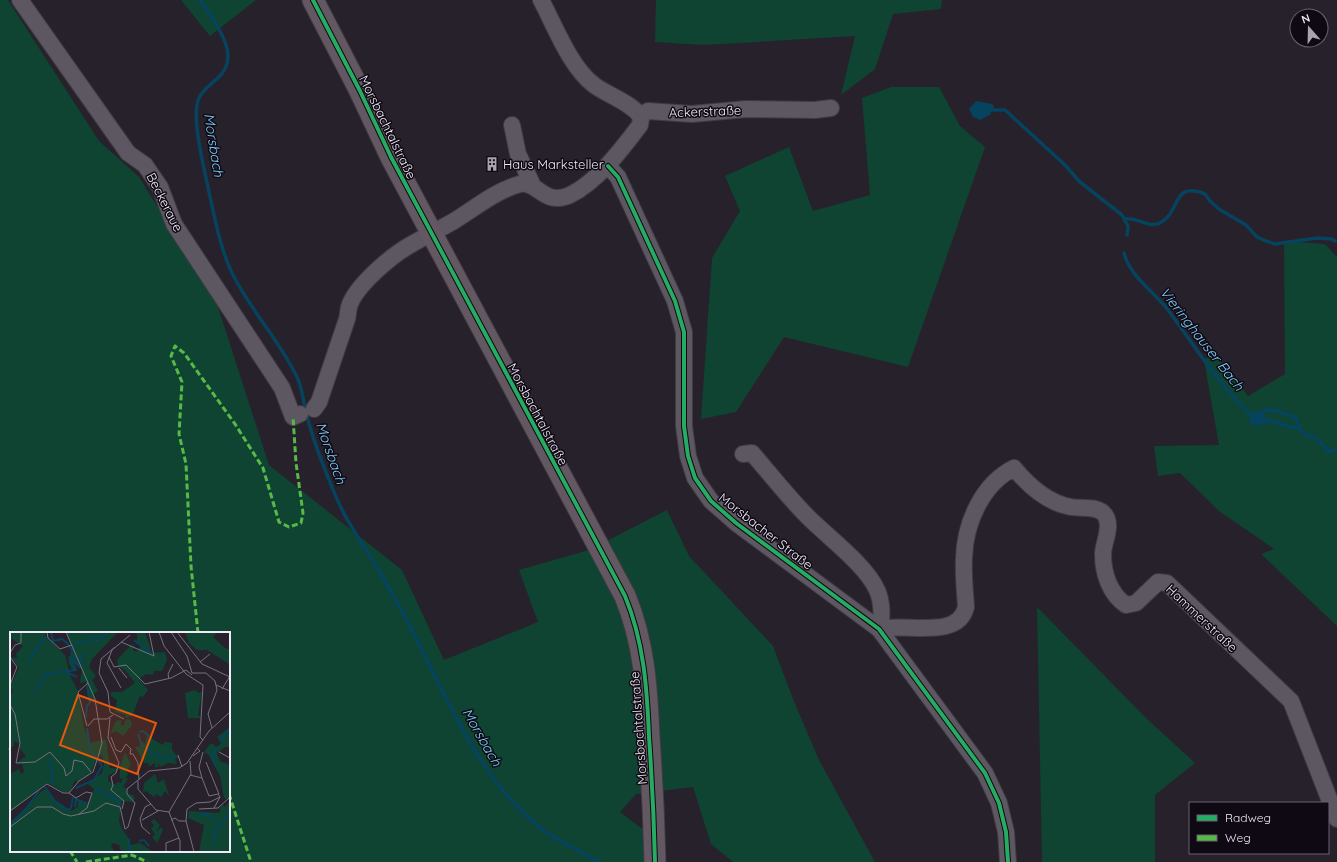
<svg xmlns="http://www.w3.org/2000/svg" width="1337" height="862" font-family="Quicksand,sans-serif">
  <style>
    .green { fill: #0e4431; fill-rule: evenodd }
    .water { fill: #06435e }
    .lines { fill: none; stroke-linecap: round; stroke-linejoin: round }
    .stream { stroke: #06435e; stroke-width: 3.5 }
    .minor-casing { stroke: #413b45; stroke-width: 18 }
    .major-casing { stroke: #413b45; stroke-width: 23 }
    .minor { stroke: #5c5761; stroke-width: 16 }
    .major { stroke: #635862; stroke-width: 21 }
    .quiet { stroke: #58b947; stroke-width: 3; stroke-dasharray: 6 3; stroke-linecap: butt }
    .cycleway-casing { stroke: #0e0912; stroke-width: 6 }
    .cycleway { stroke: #26ab63; stroke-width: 4 }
    .labels { text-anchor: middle; stroke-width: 3; stroke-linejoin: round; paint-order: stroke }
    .street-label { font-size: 13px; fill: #f1eaf8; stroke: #0e0912 }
    .poi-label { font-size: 13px; fill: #f1eaf8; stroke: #0e0912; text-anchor: start }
    .water-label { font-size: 14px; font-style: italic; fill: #7ecdfb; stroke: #0e0912 }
    .inset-river { fill: none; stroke: #06435e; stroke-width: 2 }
    .inset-road { fill: none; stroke: #78717e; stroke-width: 1 }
    .view { fill: #e8590c; fill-opacity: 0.15; stroke: #e8590c; stroke-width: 2 }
    .inset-edge { fill: none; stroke: #f1eaf8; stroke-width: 2 }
  </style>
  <rect width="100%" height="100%" fill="#27212c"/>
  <g class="green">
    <path d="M0,0H8L99,141L139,177L216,301L269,465L402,570L444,660L538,622L519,570L589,550L667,510L689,556L773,646L795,704L819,760L875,862H733L711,844L693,787L636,794L620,812L648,833V862H0ZM11,633H229V851H11Z"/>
    <polygon points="181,0 256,0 210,36"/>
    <polygon points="656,0 942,0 941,9 893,14 875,69 841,95 855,36 703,45 655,42"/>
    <polygon points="891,87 939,87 960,126 985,147 908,367 784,337 736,412 701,419 712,258 740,211 725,176 789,147 813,211 870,195 862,98"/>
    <polygon points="1284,241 1325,244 1337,257 1337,626 1261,554 1274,549 1219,511 1180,473 1158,476 1154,446 1219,445 1204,360 1214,352 1248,396 1285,374"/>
    <polygon points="1037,607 1147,719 1195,763 1155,795 1155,862 1042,862"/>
  </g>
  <g class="water">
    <polygon points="976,101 992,104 994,106 990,115 980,120 973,117 969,109"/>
    <polygon points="1256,411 1262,412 1266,418 1271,420 1271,422 1259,426 1250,424 1249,419"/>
  </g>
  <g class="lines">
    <g class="stream">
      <path d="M200,0C212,19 239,50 223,72C217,81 204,87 199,98C190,116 206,176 210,197C216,223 221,251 233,275C251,311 280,341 297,377C303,390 303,402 307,416C313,441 324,468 334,492C343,516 358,537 371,558C383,576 393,596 404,615C443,687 475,777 542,829C559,842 581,851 599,862"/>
      <polyline points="993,110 1005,110 1064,164 1080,182 1122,215 1128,226 1127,235"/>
      <path d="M1124,219C1137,216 1148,229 1160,223C1182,211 1171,181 1205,194L1210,201L1219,209L1246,225L1257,237L1266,241L1275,244L1317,238L1332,239L1335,241"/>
      <path d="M1124,253C1129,275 1154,292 1168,310C1195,346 1218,384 1251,415L1254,416"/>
      <polyline points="1262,412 1265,410 1274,410 1295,417 1302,432 1306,435 1316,438 1329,452 1337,449"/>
      <polyline points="1268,420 1295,428 1300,428"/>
    </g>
    <defs>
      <g id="minor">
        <polyline points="20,0 128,153 145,165 160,187 174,224 282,388 293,417 300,414"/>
        <polyline points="640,116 648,111 692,114 746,109 815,110 831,108"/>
        <polyline points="512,125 518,154 533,186"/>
        <polyline points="608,166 618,177 675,301 684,332 684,426 688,456 695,478 711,501 736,523 879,629 985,773 999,803 1006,832 1008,862"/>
        <path d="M314,409L319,402L347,319C348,316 348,311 349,307C355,286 392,255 412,244C426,236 440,229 454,221C475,208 497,190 520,184C537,180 544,207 570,195C597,182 622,149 640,125L641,118C635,104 607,95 594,85C570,67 555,26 541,0"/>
        <path d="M743,454L752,453C771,475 788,497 808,517C828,537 866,565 877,590C882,601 883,618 879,629"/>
        <path d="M879,629C904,622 958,641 966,607C965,591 963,575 964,558C965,523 982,484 1014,468C1028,485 1048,503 1071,507C1081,509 1098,505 1105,515C1113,526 1103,543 1103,554C1103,574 1110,594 1126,605L1136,603L1158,582L1167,583L1291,701L1337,819"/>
      </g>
      <path id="major" d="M313,0L360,91L391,157L625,596C644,642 647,688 649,737C652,779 654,820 655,862"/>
    </defs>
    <use href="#minor" class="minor-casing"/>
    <use href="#major" class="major-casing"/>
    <use href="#minor" class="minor"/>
    <use href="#major" class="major"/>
    <g class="quiet">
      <polyline points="198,633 191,566 186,464 179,434 182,382 171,356 175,346 184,353 235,424 263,468 279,522 289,527 301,523 303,513 296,463 293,417"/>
      <polyline points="9,750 11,749"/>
      <polyline points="229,794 251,862"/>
      <polyline points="70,851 77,862"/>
      <polyline points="86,862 132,855 147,862"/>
    </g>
    <defs>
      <g id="cycleway">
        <path d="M313,0L360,91L391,157L625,596C644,642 647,688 649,737C652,779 654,820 655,862"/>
        <polyline points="608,166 618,177 675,301 684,332 684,426 688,456 695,478 711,501 736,523 879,629 985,773 999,803 1006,832 1008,862"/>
      </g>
    </defs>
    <use href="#cycleway" class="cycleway-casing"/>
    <use href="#cycleway" class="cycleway"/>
  </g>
  <defs>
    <symbol id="building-bare" viewBox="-9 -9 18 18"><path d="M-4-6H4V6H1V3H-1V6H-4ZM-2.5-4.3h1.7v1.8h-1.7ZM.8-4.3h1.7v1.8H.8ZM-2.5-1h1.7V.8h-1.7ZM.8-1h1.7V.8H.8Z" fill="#aaa4b1" stroke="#0e0912" stroke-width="2.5" paint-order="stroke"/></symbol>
  </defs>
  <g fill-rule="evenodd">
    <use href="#building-bare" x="482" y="154" width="20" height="20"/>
  </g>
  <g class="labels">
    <g class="street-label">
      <text transform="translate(705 111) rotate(-2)" y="5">Ackerstraße</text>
      <text transform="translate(388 127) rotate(64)" y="5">Morsbachtalstraße</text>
      <text transform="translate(165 202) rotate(63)" y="5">Beckeraue</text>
      <text transform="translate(538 414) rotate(62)" y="5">Morsbachtalstraße</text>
      <text transform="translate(766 531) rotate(38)" y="5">Morsbacher Straße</text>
      <text transform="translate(1202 618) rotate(43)" y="5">Hammerstraße</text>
      <text transform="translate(638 728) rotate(-94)" y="5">Morsbachtalstraße</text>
    </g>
    <g class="poi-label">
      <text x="503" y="169">Haus Marksteller</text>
    </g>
    <g class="water-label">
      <text transform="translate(214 145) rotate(81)" y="5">Morsbach</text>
      <text transform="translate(1202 339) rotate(52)" y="5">Vieringhauser Bach</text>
      <text transform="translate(331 453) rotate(71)" y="5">Morsbach</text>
      <text transform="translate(482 737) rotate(60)" y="5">Morsbach</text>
    </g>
  </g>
  <g transform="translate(10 632)">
    <rect width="220" height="220" fill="#27212c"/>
    <path d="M0,0L35,1L36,5L55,23L61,46L68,59L74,96L80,111L96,107L100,136L110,137L98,144V149L106,153L107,150L111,151L113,147L110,146V135L115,120L121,133L116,139L118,142L115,146H118L113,155L116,156V161L123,163L125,167L122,170L112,169L109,189L111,195L119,207L120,213L130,211L143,220H111L109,213L103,211L101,214L105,220H0V192L33,158H36L50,173L62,179L68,174V168L78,171L84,157L78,152L92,141L94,132L92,124L88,123L81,141L67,150L65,148L60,160H53L38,151L0,180V142L9,137L11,142L14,140L12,132L6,131L16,124L10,117L9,108L8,111L4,109V114L0,116V64L3,59L0,54L9,36L1,25L7,26L6,22L13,14L0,6ZM56,0H108L82,27L79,35L86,44L82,48L88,59L83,62L85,68L79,70L76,50L70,51L72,38L62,30L65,37L62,38L59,31L58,24L61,25L63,19ZM120,0H135L142,21L155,20L157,28L152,39H144L143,43L136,42L129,47L138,58L133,65L130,64L122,84L115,86L116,83L105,80L107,68L101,64V60H112L125,51L116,39L108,34L107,28L121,13L125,14L123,18L126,20L131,14L127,11V2ZM175,0H208L203,5L215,16L220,18V36L219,32L197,18H187L179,11ZM185,58L189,61L192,60L188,83L192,86H178L175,61ZM116,87L121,88L122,93L113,104L106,99L100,102L106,89L111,88V93H114ZM220,95V115H215L207,121L210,129L220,133V220H189L194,193L178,186L179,179L208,181L211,179L209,176L213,173L215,175L220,169L219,167L214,166L210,144L198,122L194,120L201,111L207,115L211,111L207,105ZM137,104L153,113L155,110L162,111V118L169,126L165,127L167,132L158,131L150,135L148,131V135H145V131L138,135L139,131H134L125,115H129L131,109L135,112ZM145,142L148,151L154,147L159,164L164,167L159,164L155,159L151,165L146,162L144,165L136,159L133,161L134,151ZM144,187L150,193L146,200L151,195L153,198L147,211L142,205L145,203L141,196L144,194L141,189Z" fill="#0e4431"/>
    <path class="inset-river" d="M41,0L43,9L52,7L57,11L62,18L61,26L70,35M124,8L142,22M64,12L83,7L87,9L99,0M20,30L23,21L36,5M74,34L69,25L75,23M56,40L67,45M26,59L35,42L66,38L61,28M76,85L77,74L80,71L77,54M77,96L80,118L85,126M129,100L133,99L140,105M128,102L132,114M210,110L220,96M133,114L150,125L161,127L164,123M206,134L202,125L207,115M40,151L43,148L40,129M35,155L45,169L58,178L61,176L63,165M66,156L84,148L92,134L88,128M85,157L107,168L110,173M65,175L66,167L77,172M190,183H199L207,189M0,192L16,177L29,159M119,207V220M129,209L134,208L139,214M204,212V200L220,181"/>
    <path class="inset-road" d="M37,0L38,6L50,17L62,13M149,0L154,14L176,42L193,53L190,105L193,108M161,0L177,24L182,41H196L205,49L207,58L198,82L202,96M167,0L192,32L220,45M111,10L144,24L139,0M105,15L91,27L89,41L98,60L100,80L114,87M0,21L5,13L11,11V0M0,25L7,35L0,53M99,25L104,35L116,33L135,52L161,46L176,38L182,43M190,30L200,22M109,36L117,46M159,47L158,42L163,32M206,53L220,59M111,56L97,31L102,18L120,3M212,57L220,44M0,73L5,82L10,111L6,131L25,130L40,120L54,136L56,144L62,139L64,128L73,130L81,140M100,86L98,106L109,131L106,141L101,145L103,153L101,158L114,169L112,177M77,94L68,60L78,51M78,94L84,87H97L103,83M101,105L106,118L111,120L116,112L121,117L120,122H123L128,131L129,148M209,120L220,126M168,123L172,135M183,124L190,119L187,116M196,130L209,162M180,143L192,146L199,164L208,162L210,165M192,146L189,135L193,120M128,149V157L146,178L159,180M59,161L66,166L76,160L82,161L77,176L69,182M204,176L210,165M189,177L208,176L219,166M0,179L37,152L53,161H59L69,149L83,140L89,122L92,111L85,67L56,0M132,188L148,179M161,188L165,186L169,189H176M0,195L27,175H42L53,182L61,184L84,179L96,171L110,175L115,197M115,197L118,195L125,171L117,162V157L139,139L169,136L177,131L199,99L220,80M140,202L132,195L130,187L135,175L141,172M156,220V211L169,206M170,220V209L159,180L181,142L180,129M184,220L176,189L177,177L186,171L200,170L210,165"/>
    <path class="view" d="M68,63L146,91L127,142L50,113Z"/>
    <rect width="220" height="220" class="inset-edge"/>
  </g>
  <rect x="1189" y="802" width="140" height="52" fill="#0e0912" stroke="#69636e"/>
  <rect x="1197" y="815" width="20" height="6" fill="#26ab63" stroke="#69636e"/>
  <text x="1225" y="822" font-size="12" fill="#f1eaf8">Radweg</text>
  <rect x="1197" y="835" width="20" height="6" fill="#58b947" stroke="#69636e"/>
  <text x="1225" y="842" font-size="12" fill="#f1eaf8">Weg</text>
  <g transform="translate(1309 28) rotate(340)"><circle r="19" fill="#0e0912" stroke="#69636e"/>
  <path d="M0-3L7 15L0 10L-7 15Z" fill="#aaa4b1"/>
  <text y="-6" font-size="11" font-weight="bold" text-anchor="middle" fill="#f1eaf8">N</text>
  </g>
</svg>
